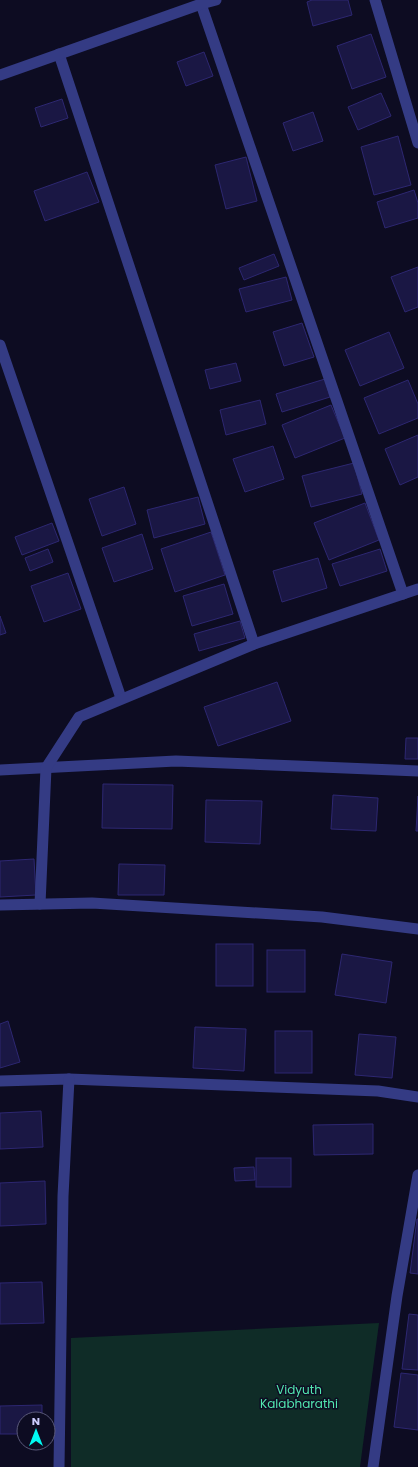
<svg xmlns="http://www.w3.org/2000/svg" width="418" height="1467" font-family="Poppins,sans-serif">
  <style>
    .green { fill: #0f2c27 }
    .building { fill: #1a1744; stroke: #2d2771 }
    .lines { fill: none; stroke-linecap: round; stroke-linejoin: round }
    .minor { stroke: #343b84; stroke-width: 11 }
    .labels { text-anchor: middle; stroke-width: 3; stroke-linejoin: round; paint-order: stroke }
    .park-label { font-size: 12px; fill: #52e6af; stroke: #0d0c22 }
  </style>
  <rect width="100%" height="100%" fill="#0d0c22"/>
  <polygon class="green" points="379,1323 360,1467 71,1467 71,1338"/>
  <g class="building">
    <polygon points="312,0 348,0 352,15 313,26 307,2"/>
    <polygon points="371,34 386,77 352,89 337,46"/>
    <polygon points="204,52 213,76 186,86 177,62"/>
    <polygon points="381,93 391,116 358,130 348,107"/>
    <polygon points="62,99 68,118 41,127 35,108"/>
    <polygon points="313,112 323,141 293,151 283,123"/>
    <polygon points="398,136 411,185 374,195 361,147"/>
    <polygon points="246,157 257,201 226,209 215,165"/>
    <polygon points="87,172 99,202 45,221 34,191"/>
    <polygon points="414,190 418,203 418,218 385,228 377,202"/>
    <polygon points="274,254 279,266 244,280 239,268"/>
    <polygon points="418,267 418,307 405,312 391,277"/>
    <polygon points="286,277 292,300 246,312 239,289"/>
    <polygon points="302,323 314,357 284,366 273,332"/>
    <polygon points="389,332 404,368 360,386 345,350"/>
    <polygon points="236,363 241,381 210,389 205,370"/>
    <polygon points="325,379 330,397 282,412 276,394"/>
    <polygon points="408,380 418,404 418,418 379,434 364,398"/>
    <polygon points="260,400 266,424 226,435 220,410"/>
    <polygon points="331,405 345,438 295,458 282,425"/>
    <polygon points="418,435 418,477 400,485 385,449"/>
    <polygon points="273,446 284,479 245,492 233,459"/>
    <polygon points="354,463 362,494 311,507 302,476"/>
    <polygon points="124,487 136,524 102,536 89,499"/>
    <polygon points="198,497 205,524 154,538 147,510"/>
    <polygon points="365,503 379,540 329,560 314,523"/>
    <polygon points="52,523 59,541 22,555 15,537"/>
    <polygon points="211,532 225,575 175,592 161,549"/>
    <polygon points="142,534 153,569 114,582 102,548"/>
    <polygon points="48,549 53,562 30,571 25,558"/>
    <polygon points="380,549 387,571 340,586 332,564"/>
    <polygon points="318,558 327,588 282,602 273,571"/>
    <polygon points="68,573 81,609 44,622 31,586"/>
    <polygon points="224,584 233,614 192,626 183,596"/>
    <polygon points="0,616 6,633 0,635"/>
    <polygon points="240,621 245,638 199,651 194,634"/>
    <polygon points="277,682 291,721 218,746 204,707"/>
    <polygon points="406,738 418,738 418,759 405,759"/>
    <polygon points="103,784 173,785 172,829 102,828"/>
    <polygon points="333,795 378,798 376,831 331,829"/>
    <polygon points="418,796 418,831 416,831"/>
    <polygon points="206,800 262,801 260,844 205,842"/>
    <polygon points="34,859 36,895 0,897 0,861"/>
    <polygon points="119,864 165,865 164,895 118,895"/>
    <rect x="216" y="944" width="37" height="42"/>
    <rect x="267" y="950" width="38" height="42"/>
    <polygon points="342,954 392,962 386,1003 335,995"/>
    <polygon points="8,1021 20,1062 0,1068 0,1024"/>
    <polygon points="195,1027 246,1029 244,1071 193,1068"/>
    <rect x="275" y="1031" width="37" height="42"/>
    <polygon points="359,1034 396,1037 392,1078 355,1075"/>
    <polygon points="41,1111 43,1147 0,1149 0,1113"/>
    <polygon points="373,1124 373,1154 314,1155 313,1125"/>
    <rect x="256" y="1158" width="35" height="29"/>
    <polygon points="254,1167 255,1180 235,1181 234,1168"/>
    <polygon points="45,1181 46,1224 0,1226 0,1183"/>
    <polygon points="417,1219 418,1219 418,1274 410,1273"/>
    <polygon points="42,1282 44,1323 0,1324 0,1283"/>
    <polygon points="409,1314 418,1315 418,1370 402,1369"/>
    <polygon points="401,1373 418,1375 418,1430 394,1427"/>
    <polygon points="42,1405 42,1419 24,1419 24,1434 0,1434 0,1406"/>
  </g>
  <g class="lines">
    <g class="minor">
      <polyline points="375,0 418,143"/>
      <polyline points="201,4 403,594"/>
      <polyline points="59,54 254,644"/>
      <polyline points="0,75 201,4 216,0"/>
      <polyline points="0,345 121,698"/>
      <polyline points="0,770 176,761 418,771"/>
      <polyline points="40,904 46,768 79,717 254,644 418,589"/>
      <polyline points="0,905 92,903 322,917 418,929"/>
      <polyline points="0,1081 69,1079 378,1091 418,1097"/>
      <polyline points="59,1467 63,1196 69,1079"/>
      <polyline points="373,1467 397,1296 418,1175"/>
    </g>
  </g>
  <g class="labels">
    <g class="park-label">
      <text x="299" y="1394">Vidyuth<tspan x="299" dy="14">Kalabharathi</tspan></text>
    </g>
  </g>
  <g transform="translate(36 1431)"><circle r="19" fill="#0d0c22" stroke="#5a597a"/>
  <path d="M0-3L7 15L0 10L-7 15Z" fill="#00f8f2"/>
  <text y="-6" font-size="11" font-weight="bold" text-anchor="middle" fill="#cdcdff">N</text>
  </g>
</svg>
